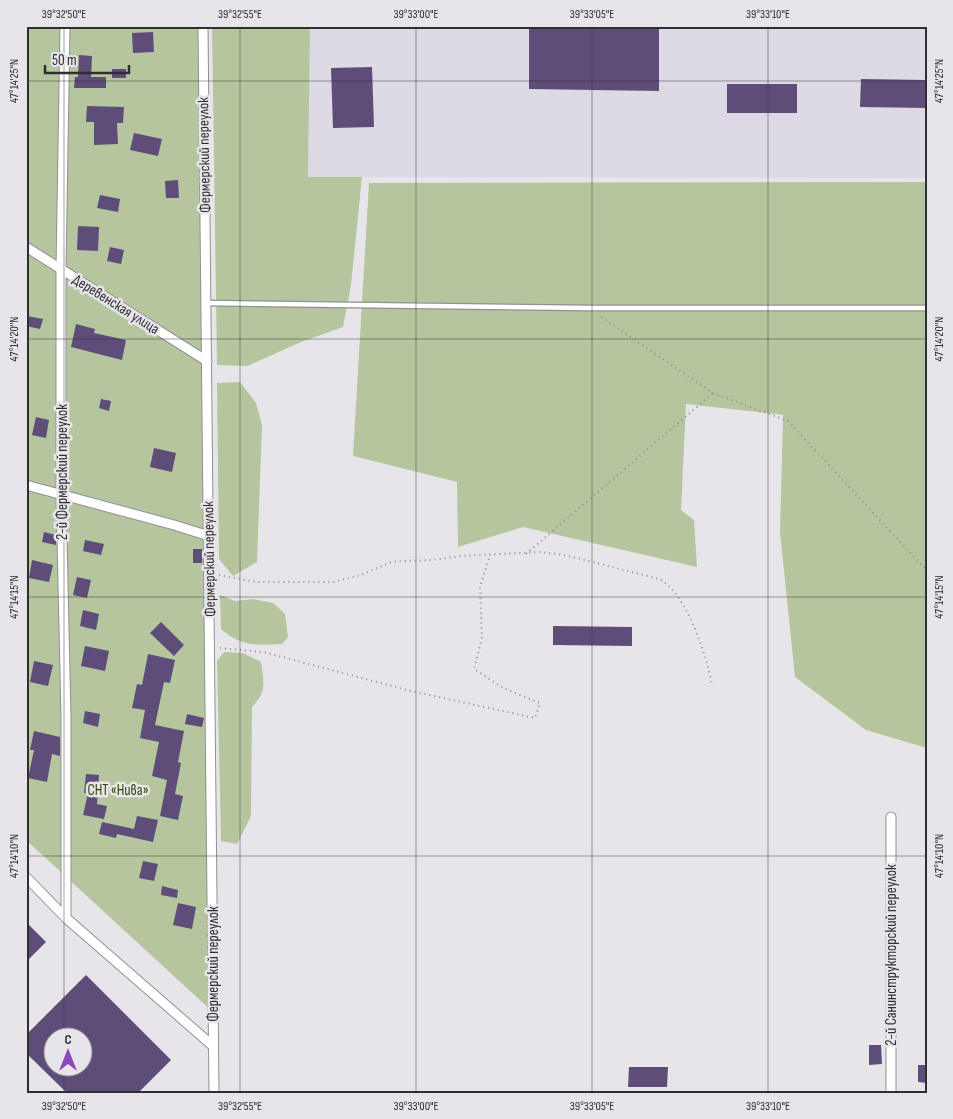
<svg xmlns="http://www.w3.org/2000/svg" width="953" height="1119" font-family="'Sofia Sans Condensed',sans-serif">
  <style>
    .built { fill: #ddd9e5 }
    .green { fill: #b5c69e }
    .building { fill: #5e4d79; fill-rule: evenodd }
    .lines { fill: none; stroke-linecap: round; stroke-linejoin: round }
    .service-casing { stroke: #919094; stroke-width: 7 }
    .minor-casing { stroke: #919094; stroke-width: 11 }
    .path { stroke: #8d8b8f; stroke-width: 2; stroke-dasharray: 1 4; stroke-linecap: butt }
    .service { stroke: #fff; stroke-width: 4.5 }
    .minor { stroke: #fff; stroke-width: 9 }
    .ticks { fill: none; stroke: #2f2e30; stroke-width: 1; stroke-opacity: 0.45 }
    .labels { text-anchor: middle; stroke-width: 5; stroke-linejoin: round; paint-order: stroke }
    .street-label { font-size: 15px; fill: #2f2e30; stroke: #e7e5ea }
    .park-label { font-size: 15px; fill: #314309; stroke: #e7e5ea }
    .neatline { fill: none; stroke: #2f2e30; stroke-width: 2 }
    .ticks-label { font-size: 12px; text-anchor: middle; fill: #2f2e30 }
  </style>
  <rect width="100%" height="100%" fill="#e7e5ea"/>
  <polygon class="built" points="310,26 927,26 927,178 308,177"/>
  <g class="green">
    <polygon points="26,26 202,26 214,1013 26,840"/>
    <polygon points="212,26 310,26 308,177 362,177 351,285 343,327 301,342 247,366 217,365"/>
    <polygon points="927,182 927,748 866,730 795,677 780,532 783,415 686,404 681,510 694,520 697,567 523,527 458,547 457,482 353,456 369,183"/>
    <polygon points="240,382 256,403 262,425 257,562 233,576 219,559 217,383"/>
    <path d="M220,595L235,601L253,599L273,603L285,614L288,637L282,644C256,645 241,647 221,629Z"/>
    <path d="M224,652L243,653L261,662C264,683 267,691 252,707L251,816L237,844L221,841L217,661Z"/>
  </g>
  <g class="building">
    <polygon points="529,26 659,26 659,91 529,89"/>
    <polygon points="153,32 154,52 133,53 132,33"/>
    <polygon points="79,55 92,56 91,77 106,77 106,88 74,88 75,77 78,77"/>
    <polygon points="372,67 374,127 333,128 331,68"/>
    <rect x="112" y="69" width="14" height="9"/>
    <polygon points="861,79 927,80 927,108 860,107"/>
    <rect x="727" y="84" width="70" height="29"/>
    <polygon points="87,106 124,107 123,123 117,123 118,144 94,145 94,122 86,122"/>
    <polygon points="134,133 162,139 158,156 130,150"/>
    <polygon points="178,180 179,198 166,198 165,181"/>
    <polygon points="100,195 120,199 118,212 97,208"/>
    <polygon points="78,226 99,227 98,251 77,250"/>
    <polygon points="110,247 124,250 121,264 107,261"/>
    <polygon points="27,316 43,319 40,329 26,326"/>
    <polygon points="76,324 95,329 94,333 126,340 122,360 71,347"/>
    <polygon points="101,399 111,401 109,411 99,408"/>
    <polygon points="36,417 49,420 46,438 32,435"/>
    <polygon points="154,448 176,453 172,472 150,467"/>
    <polygon points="44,532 56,535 56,545 42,542"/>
    <polygon points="85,540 104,544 101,555 83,551"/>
    <rect x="193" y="549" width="9" height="14"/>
    <polygon points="32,560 53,565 49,582 29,578"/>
    <polygon points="77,577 91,580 87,598 73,595"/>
    <polygon points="83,610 99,614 96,630 80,626"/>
    <polygon points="161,622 184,645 174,656 150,633"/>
    <polygon points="553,626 632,627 632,646 553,645"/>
    <polygon points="85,646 109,651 105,671 81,666"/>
    <polygon points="148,654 175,660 170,683 164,682 155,725 184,731 178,762 181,763 175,794 183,796 178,820 160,816 167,780 152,776 159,742 140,738 145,710 132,708 137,684 142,685"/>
    <polygon points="34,661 53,665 48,686 30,682"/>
    <polygon points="85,711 100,714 98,727 83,723"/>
    <polygon points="187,714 204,718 202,727 185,724"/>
    <polygon points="34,731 60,737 60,756 52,754 47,782 28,778 34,750 30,750"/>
    <polygon points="86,774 99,775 97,804 107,806 104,819 83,815 88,793 84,793"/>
    <polygon points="137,816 158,820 153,842 117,834 116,838 99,834 102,822 134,829"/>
    <polygon points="143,861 158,864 154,881 139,878"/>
    <polygon points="162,886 178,890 177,898 161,895"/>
    <polygon points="178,903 196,907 192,929 173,925"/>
    <polygon points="26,922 46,942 26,962"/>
    <path d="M86,975L171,1060L138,1093H67L26,1053V1035ZM52,1036H82V1066H52Z"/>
    <polygon points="869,1045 881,1045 882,1064 869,1065"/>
    <polygon points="918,1065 927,1065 927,1083 918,1082"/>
    <polygon points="629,1067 668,1067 667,1087 628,1087"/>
  </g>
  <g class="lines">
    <defs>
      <polyline id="service" points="206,303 589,308 927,308"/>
      <g id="minor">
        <polyline points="65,26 61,269 61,495 66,717 66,918"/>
        <polyline points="203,26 214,1093"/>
        <polyline points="26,247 207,361"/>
        <polyline points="26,485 174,525 209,536"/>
        <polyline points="26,877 66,918 213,1046"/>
        <polyline points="891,1093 891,817"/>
      </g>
    </defs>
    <use href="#service" class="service-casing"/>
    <use href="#minor" class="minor-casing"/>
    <g class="path">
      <polyline points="601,317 713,393 788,421 927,571"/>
      <polyline points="526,554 713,393"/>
      <path d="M219,575L257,582H334L361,575L391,562L403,561L432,560L461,556L541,552L558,554L581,559L659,579C686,592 707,656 712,685"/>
      <polyline points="220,648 263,652 411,691 535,718 540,703 503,688 474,669 482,638 480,587 490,555"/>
    </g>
    <use href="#service" class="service"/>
    <use href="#minor" class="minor"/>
  </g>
  <path class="ticks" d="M64,26V1036M240,26V1093M416,26V1093M592,26V1093M768,26V1093M26,81H927M26,339H927M26,597H927M26,856H927M64,1066V1093"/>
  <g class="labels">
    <g class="street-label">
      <text transform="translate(204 155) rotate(-91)" y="5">Фермерский переулок</text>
      <text transform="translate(116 304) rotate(32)" y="5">Деревенская улица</text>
      <text transform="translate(62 472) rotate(-90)" y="5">2-й Фермерский переулок</text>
      <text transform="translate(209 559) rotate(-91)" y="5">Фермерский переулок</text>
      <text transform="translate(891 955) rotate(-90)" y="5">2-й Санинструкторский переулок</text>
      <text transform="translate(213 964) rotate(-90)" y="5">Фермерский переулок</text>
    </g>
    <g class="park-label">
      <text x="118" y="795">СНТ «Нива»</text>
    </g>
  </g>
  <rect width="953" height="1119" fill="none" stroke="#e7e5ea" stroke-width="55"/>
  <g transform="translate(68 1052)"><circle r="24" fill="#e7e5ea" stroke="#9d9ca0"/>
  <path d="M0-4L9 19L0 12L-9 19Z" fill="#8b48bc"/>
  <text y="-8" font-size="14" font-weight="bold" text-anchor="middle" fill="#2f2e30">С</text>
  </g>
  <path d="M45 65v8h84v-8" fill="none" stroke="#2f2e30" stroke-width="2.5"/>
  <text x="52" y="65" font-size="15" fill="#2f2e30" stroke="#e7e5ea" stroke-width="4" paint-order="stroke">50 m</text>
  <rect x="28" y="28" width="898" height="1064" class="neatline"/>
  <g class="ticks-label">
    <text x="64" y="18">39°32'50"E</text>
    <text x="240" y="18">39°32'55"E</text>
    <text x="416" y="18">39°33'00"E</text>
    <text x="592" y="18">39°33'05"E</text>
    <text x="768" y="18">39°33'10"E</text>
    <text transform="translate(14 81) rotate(-90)" y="4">47°14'25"N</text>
    <text transform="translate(939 81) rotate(-90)" y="4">47°14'25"N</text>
    <text transform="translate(14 339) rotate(-90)" y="4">47°14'20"N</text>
    <text transform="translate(939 339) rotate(-90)" y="4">47°14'20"N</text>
    <text transform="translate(14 597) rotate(-90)" y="4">47°14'15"N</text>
    <text transform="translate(939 597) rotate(-90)" y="4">47°14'15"N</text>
    <text transform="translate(14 856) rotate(-90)" y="4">47°14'10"N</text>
    <text transform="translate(939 856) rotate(-90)" y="4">47°14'10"N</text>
    <text x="64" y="1110">39°32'50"E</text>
    <text x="240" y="1110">39°32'55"E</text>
    <text x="416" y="1110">39°33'00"E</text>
    <text x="592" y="1110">39°33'05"E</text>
    <text x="768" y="1110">39°33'10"E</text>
  </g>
</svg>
